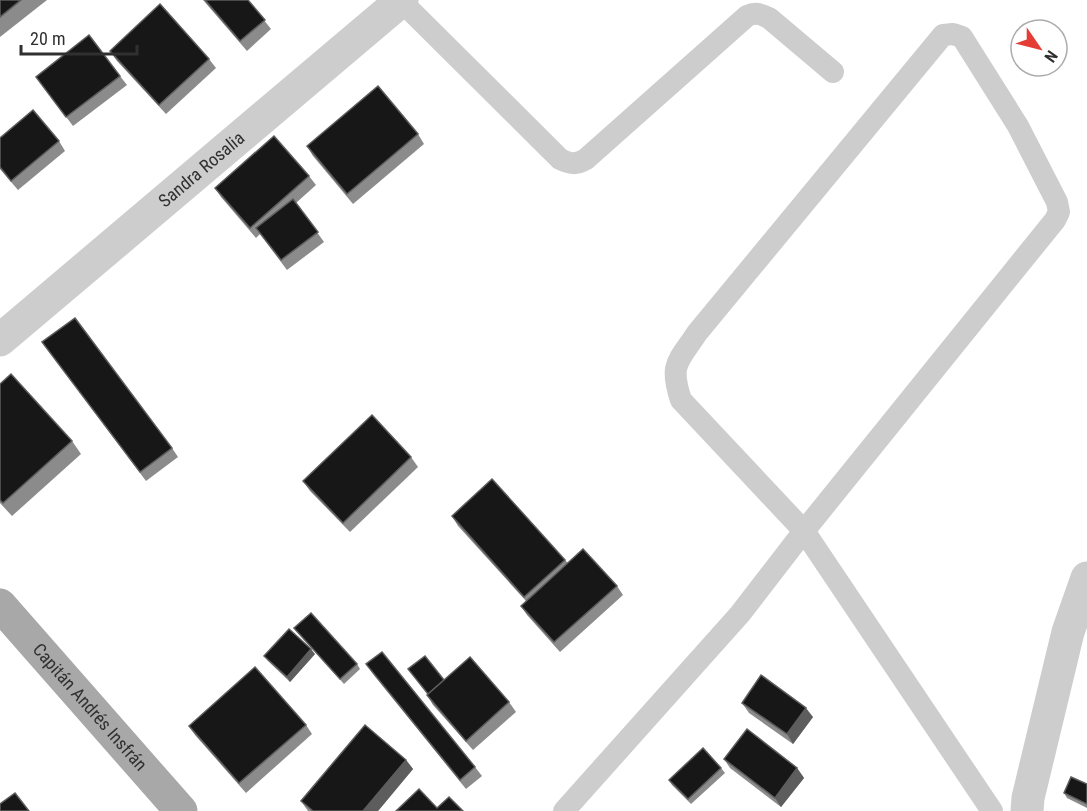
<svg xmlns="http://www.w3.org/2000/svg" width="1087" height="811" font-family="'Roboto Condensed',sans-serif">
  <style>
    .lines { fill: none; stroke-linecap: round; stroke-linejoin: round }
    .lane { stroke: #cdcdcd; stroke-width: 22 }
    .street { stroke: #cdcdcd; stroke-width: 33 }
    .primary { stroke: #a8a8a8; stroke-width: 33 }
    .wall { fill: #8b8b8b }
    .shaded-wall { fill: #5d5d5d }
    .building { fill: #171717; stroke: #5d5d5d; stroke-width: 1.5 }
    .labels { text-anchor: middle; stroke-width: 6; stroke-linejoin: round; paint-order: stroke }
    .street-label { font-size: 18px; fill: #303030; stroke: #fff }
  </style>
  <rect width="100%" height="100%" fill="#fff"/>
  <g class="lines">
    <g class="lane">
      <path d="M401,1L560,159C570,164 576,165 586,159L747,16C756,12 760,14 769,18L833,72"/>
      <path d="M953,34L962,37L1018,126L1057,202L1059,212L1055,220L804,531L681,400C669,364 678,362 697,333L943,35Z"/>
      <polyline points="564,811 740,614 804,531 992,811"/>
    </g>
    <g class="street">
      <path id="s1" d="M0,340L402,0"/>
      <polyline points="1027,811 1028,798 1068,632 1087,578"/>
    </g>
    <path class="primary" id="s2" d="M0,605L181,811"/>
  </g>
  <g class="wall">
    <polygon points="0,0 47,0 0,37"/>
    <polygon points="203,0 248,0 271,29 247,51"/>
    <polygon points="110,51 209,59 216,68 166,114 117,61"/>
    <polygon points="120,76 127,85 73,126 36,77"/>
    <polygon points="418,134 424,144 353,204 313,156 307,146"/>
    <polygon points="0,138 59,141 65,151 18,190 0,169"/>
    <polygon points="309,176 316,185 296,203 324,242 287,270 260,234 256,238 221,197 215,188"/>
    <polygon points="49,351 172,448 178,457 146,481"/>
    <polygon points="0,384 72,441 81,454 12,516 0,503"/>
    <polygon points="411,457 418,467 350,532 310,491 303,481"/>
    <polygon points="452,516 565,560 568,563 617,586 623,595 560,652 527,615 521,606 526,601 458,526"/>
    <polygon points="294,628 357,664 360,669 344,684"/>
    <polygon points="315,654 290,682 268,661 264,656"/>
    <polygon points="366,664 475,767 482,776 466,789 373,674"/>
    <polygon points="444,680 509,702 516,712 473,750 433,705 427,695"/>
    <polygon points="742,703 813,717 793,744 749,713"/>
    <polygon points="306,725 312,734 246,793 195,735 189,726"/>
    <polygon points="724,759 797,768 804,778 781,807 730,768"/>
    <polygon points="406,760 413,769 378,811 308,811 301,801"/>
    <polygon points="721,768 725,773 691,804 672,785 669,780"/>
    <polygon points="1087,784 1087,808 1067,798 1064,793"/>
  </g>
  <g class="shaded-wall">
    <polygon points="311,649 315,654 290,682 287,677"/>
    <polygon points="806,708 813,717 793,744 787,734"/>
    <polygon points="406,760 413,769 378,811 363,811"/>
    <polygon points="797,768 804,778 781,807 775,798"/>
  </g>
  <g class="building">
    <polygon points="0,0 21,0 0,17"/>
    <polygon points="205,0 248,0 265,20 240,41"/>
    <polygon points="160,4 209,59 159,105 110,51"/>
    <polygon points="89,35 120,76 66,117 36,77"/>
    <polygon points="378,86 418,134 347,194 307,146"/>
    <polygon points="33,110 59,141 11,181 0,167 0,138"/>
    <polygon points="274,136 309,176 250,228 215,188"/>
    <polygon points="293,199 318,232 281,260 256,228"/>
    <polygon points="75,318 172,448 140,472 42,342"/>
    <polygon points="11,374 72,441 3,503 0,500 0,384"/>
    <polygon points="372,415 411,457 343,523 303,481"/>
    <polygon points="492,479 565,560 524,597 452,516"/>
    <polygon points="583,549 617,586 554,642 521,606"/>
    <polygon points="311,613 357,664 340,679 294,628"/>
    <polygon points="289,629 311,649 287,677 264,656"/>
    <polygon points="382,652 475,767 460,780 366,664"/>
    <polygon points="425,656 444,680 428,694 408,669"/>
    <polygon points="470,657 509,702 466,741 427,695"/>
    <polygon points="255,667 306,725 239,783 189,726"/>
    <polygon points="761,675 806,708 787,734 742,703"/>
    <polygon points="365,725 406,760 363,811 313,811 301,801"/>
    <polygon points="747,729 797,768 775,798 724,759"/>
    <polygon points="703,748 721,768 688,799 669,780"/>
    <polygon points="1071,777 1087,784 1087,804 1064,793"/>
    <polygon points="419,789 437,808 449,797 463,811 396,811"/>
    <polygon points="15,793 29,811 0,811 0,804"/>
  </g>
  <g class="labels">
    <g class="street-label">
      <text dy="6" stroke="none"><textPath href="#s1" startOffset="264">Sandra Rosalia</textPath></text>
      <text dy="6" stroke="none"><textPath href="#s2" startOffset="136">Capitán Andrés Insfrán</textPath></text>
    </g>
  </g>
  <g transform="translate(1039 48) rotate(125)"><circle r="28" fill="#ffffff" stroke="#acacac" stroke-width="1.5"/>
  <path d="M0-4.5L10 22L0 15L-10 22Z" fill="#e43d35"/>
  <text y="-9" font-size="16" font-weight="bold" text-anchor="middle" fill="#303030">N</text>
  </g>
  <path d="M21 45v9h116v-9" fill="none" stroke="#303030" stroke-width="3"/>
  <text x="30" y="45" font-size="18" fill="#303030" stroke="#ffffff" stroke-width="4.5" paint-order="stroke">20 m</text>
</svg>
